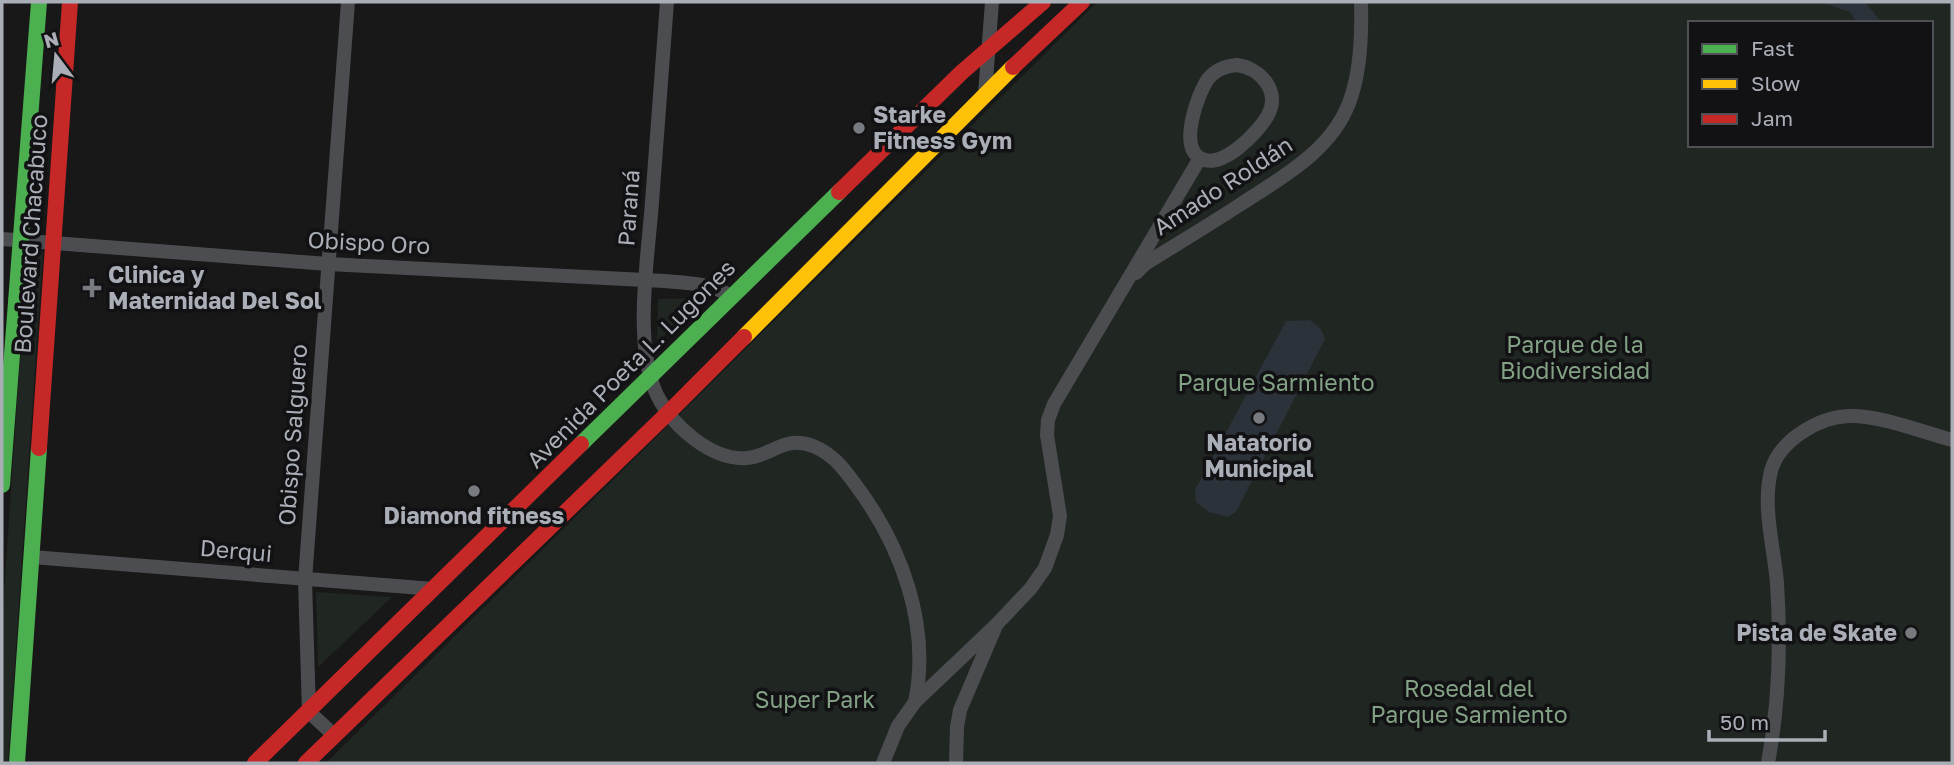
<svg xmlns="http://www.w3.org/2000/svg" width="1954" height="765" font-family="'Golos Text',sans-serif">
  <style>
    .green { fill: #202621; fill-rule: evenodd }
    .water { fill: #2c3239 }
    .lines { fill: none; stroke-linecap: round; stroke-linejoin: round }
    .street { stroke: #4c4d50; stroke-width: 14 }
    .fast { stroke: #4caf50; stroke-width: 16 }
    .slow { stroke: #ffc107; stroke-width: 16 }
    .jam { stroke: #c62828; stroke-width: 16 }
    .poi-dot { fill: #777a7f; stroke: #121214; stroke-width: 2.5 }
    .labels { text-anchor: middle; stroke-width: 7; stroke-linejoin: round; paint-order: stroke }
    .poi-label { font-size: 23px; font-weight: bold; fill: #aaaeb7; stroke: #121214; text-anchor: start }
    .street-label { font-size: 23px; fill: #aaaeb7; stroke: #121214 }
    .park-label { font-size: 23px; fill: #83a185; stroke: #121214 }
  </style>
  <rect width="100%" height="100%" fill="#181818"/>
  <g class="green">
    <path d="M1097,2H1952V763H326ZM1690,23H1931V145H1690Z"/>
    <polygon points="37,250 43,252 8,763 2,763 2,622 27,255"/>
    <polygon points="701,298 657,343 658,299"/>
    <polygon points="316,592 392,597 318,667"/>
  </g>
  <g class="water">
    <polygon points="1821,2 1865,2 1882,23 1857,23 1850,12"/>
    <polygon points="1310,320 1321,329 1325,339 1236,512 1227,517 1209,512 1196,502 1195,490 1286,321"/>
  </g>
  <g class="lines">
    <g class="street">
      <path d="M667,2C662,68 657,135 652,202C648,258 633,345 657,395C672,426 712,461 747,458C772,456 784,435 813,446C833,454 843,468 855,484C901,545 931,625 915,702"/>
      <path d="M1237,65C1260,68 1281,91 1268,115C1258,133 1221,171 1200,158C1179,146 1197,95 1208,79C1215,70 1226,66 1237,65Z"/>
      <polyline points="985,94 992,2"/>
      <path d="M2,239L328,264L664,281C688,283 710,283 731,296"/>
      <path d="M1136,273L1145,264C1177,244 1209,225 1241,204C1281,178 1331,151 1349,103C1361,72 1362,35 1361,2"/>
      <polyline points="32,557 434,589"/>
      <polyline points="335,736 309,712 305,580 348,2"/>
      <polyline points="883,763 898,726 915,702 997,624 1031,588 1045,568 1057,535 1060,516 1047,435 1048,420 1054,404 1200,158"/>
      <polyline points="956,763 957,727 960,710 995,628"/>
      <path d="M1768,763C1779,704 1781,643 1777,583C1774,547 1762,507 1771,471C1779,441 1818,417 1849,416C1880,415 1922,432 1952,440"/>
    </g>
    <g class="fast">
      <polyline points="581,444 839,192"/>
      <polyline points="2,485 39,2"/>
      <polyline points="17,763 39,448"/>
    </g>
    <polyline class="slow" points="744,337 1013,67"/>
    <g class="jam">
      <polyline points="1013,67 1082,2"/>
      <polyline points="839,192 962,72 1043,2"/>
      <polyline points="39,448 70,2"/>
      <polyline points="255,763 581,444"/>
      <polyline points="306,763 668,413 744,337"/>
    </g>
  </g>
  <g class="poi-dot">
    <circle cx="859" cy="128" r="7"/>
    <path d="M88.5 277.5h7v7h7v7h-7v7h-7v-7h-7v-7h7z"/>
    <circle cx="1259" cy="418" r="7"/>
    <circle cx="474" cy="491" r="7"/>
    <circle cx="1911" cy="633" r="7"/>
  </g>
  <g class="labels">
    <g class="poi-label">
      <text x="873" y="123">Starke<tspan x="873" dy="26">Fitness Gym</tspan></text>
      <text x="108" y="283">Clinica y<tspan x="108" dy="26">Maternidad Del Sol</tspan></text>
      <text x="1259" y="451" text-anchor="middle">Natatorio<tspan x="1259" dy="26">Municipal</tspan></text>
      <text x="474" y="524" text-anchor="middle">Diamond fitness</text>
      <text x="1897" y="641" text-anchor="end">Pista de Skate</text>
    </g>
    <g class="street-label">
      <text transform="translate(1223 186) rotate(-33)" y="8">Amado Roldán</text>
      <text transform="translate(629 208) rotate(-86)" y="8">Paraná</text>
      <text transform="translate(31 234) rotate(-86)" y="8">Boulevard Chacabuco</text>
      <text transform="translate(369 243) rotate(3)" y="8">Obispo Oro</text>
      <text transform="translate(631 364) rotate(-45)" y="8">Avenida Poeta L. Lugones</text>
      <text transform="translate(293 435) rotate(-86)" y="8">Obispo Salguero</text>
      <text transform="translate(236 551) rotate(5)" y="8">Derqui</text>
    </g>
    <g class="park-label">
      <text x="1575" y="353">Parque de la<tspan x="1575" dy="26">Biodiversidad</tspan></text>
      <text x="1276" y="391">Parque Sarmiento</text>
      <text x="1469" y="697">Rosedal del<tspan x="1469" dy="26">Parque Sarmiento</tspan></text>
      <text x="815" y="708">Super Park</text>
    </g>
  </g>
  <rect width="1954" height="765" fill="none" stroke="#aaaeb7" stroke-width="7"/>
  <rect x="1688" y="21" width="245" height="126" fill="#121214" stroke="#4f5055" stroke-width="2"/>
  <rect x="1702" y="44" width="35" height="10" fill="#4caf50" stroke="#4f5055" stroke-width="2"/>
  <text x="1751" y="56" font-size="21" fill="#aaaeb7">Fast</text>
  <rect x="1702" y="79" width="35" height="10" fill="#ffc107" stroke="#4f5055" stroke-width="2"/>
  <text x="1751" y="91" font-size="21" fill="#aaaeb7">Slow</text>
  <rect x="1702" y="114" width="35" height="10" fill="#c62828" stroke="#4f5055" stroke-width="2"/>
  <text x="1751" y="126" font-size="21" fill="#aaaeb7">Jam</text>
  <g transform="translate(56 56) rotate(344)" stroke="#121214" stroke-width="5" paint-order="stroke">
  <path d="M0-5L12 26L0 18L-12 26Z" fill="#aaaeb7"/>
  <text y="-10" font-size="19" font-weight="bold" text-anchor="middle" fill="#aaaeb7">N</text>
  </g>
  <path d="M1709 730v10h116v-10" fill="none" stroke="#aaaeb7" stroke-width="3.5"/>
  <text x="1720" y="730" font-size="21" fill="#aaaeb7" stroke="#121214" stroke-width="5" paint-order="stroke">50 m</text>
</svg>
